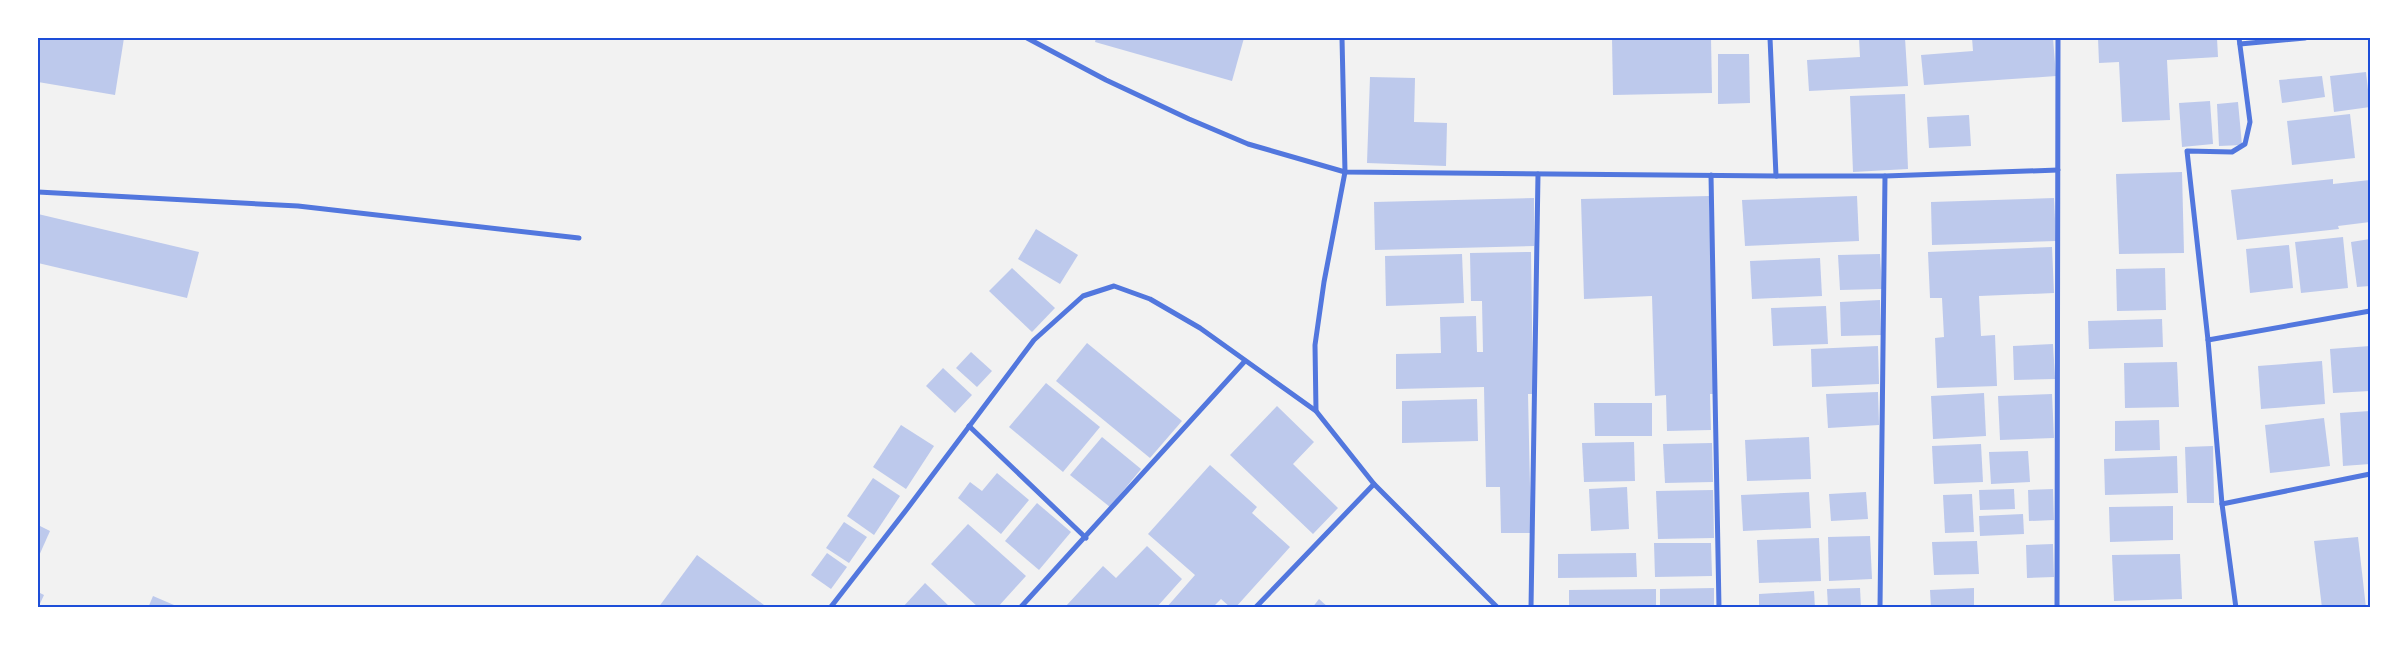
<svg xmlns="http://www.w3.org/2000/svg" width="2408" height="645" font-family="Barlow,sans-serif">
  <style>
    .building { fill: #bdc9ec }
    .lines { fill: none; stroke-linecap: round; stroke-linejoin: round }
    .minor { stroke: #5277de; stroke-width: 5 }
    .neatline { fill: none; stroke: #1d4ed8; stroke-width: 2 }
  </style>
  <rect width="100%" height="100%" fill="#f2f2f2"/>
  <g class="building">
    <polygon points="38,38 124,38 115,95 38,82"/>
    <polygon points="1096,38 1244,38 1232,81 1095,42"/>
    <polygon points="1612,38 1711,38 1712,93 1613,95"/>
    <polygon points="1859,38 1905,38 1908,86 1809,91 1807,60 1860,57"/>
    <polygon points="1972,38 2053,38 2056,76 1924,85 1921,55 1973,51"/>
    <polygon points="2098,38 2217,38 2218,57 2167,60 2170,120 2122,122 2119,62 2099,63"/>
    <polygon points="1718,54 1749,54 1750,103 1718,104"/>
    <polygon points="2366,72 2370,107 2334,112 2330,76"/>
    <polygon points="2322,76 2325,97 2282,103 2279,80"/>
    <polygon points="1370,77 1415,78 1414,122 1447,123 1446,166 1367,163"/>
    <polygon points="1905,94 1908,169 1853,172 1850,96"/>
    <polygon points="2210,101 2213,144 2182,147 2179,103"/>
    <polygon points="2238,102 2242,145 2219,146 2217,104"/>
    <polygon points="2350,114 2355,158 2292,165 2287,121"/>
    <polygon points="1969,115 1971,146 1929,148 1927,117"/>
    <polygon points="2182,172 2184,253 2119,254 2116,174"/>
    <polygon points="2333,179 2333,184 2370,180 2370,222 2338,226 2339,229 2237,240 2231,190"/>
    <polygon points="1709,196 1715,394 1710,394 1711,430 1667,431 1666,395 1655,396 1652,296 1584,299 1581,199"/>
    <polygon points="1857,196 1859,241 1745,246 1742,200"/>
    <polygon points="1534,198 1534,246 1375,250 1374,202"/>
    <polygon points="2054,198 2056,241 1932,245 1931,202"/>
    <polygon points="38,214 199,252 187,298 38,263"/>
    <polygon points="1036,229 1078,255 1060,284 1018,259"/>
    <polygon points="2343,237 2348,288 2301,293 2295,242"/>
    <polygon points="2370,239 2370,286 2357,287 2351,242"/>
    <polygon points="2289,245 2293,288 2250,293 2246,249"/>
    <polygon points="2052,247 2054,293 1979,296 1981,336 1995,335 1997,386 1937,388 1935,338 1944,337 1942,298 1930,298 1928,252"/>
    <polygon points="1531,252 1533,394 1528,394 1531,533 1501,533 1500,487 1486,487 1484,387 1396,389 1396,354 1441,353 1440,317 1476,316 1477,352 1483,352 1482,301 1471,301 1470,253"/>
    <polygon points="1462,254 1464,303 1386,306 1385,256"/>
    <polygon points="1880,254 1882,289 1840,290 1838,255"/>
    <polygon points="1820,258 1822,296 1752,299 1750,261"/>
    <polygon points="1012,268 1055,308 1032,332 989,291"/>
    <polygon points="2165,268 2166,310 2117,311 2116,269"/>
    <polygon points="1880,300 1881,335 1841,336 1840,302"/>
    <polygon points="1826,306 1828,344 1773,346 1771,308"/>
    <polygon points="2162,319 2163,347 2089,349 2088,321"/>
    <polygon points="1087,343 1182,421 1150,458 1056,381"/>
    <polygon points="2053,344 2055,379 2014,380 2013,346"/>
    <polygon points="1878,346 1879,384 1812,387 1811,349"/>
    <polygon points="2370,346 2370,391 2333,393 2330,349"/>
    <polygon points="971,352 992,371 977,387 956,368"/>
    <polygon points="2322,361 2325,404 2261,409 2258,366"/>
    <polygon points="2177,362 2179,407 2125,408 2124,363"/>
    <polygon points="943,368 972,395 955,413 926,386"/>
    <polygon points="1046,383 1100,427 1063,472 1009,427"/>
    <polygon points="1878,392 1879,425 1828,428 1826,394"/>
    <polygon points="1984,393 1986,436 1933,439 1931,396"/>
    <polygon points="2052,394 2054,438 2000,440 1998,396"/>
    <polygon points="1477,399 1478,441 1402,443 1402,401"/>
    <polygon points="1594,403 1652,403 1652,436 1595,436"/>
    <polygon points="1277,406 1314,442 1293,464 1338,508 1313,534 1230,455"/>
    <polygon points="2370,411 2370,464 2343,466 2340,413"/>
    <polygon points="2324,418 2330,466 2270,473 2265,425"/>
    <polygon points="2159,420 2160,450 2115,451 2115,421"/>
    <polygon points="901,425 934,446 906,489 873,467"/>
    <polygon points="1102,437 1141,469 1110,507 1070,475"/>
    <polygon points="1809,437 1811,479 1747,481 1745,440"/>
    <polygon points="1634,442 1635,481 1584,482 1582,443"/>
    <polygon points="1712,443 1713,482 1665,483 1663,444"/>
    <polygon points="1981,444 1983,482 1934,484 1932,446"/>
    <polygon points="2213,446 2214,503 2187,503 2185,447"/>
    <polygon points="2028,451 2030,482 1991,484 1989,452"/>
    <polygon points="2177,456 2178,493 2105,495 2104,459"/>
    <polygon points="1210,465 1257,507 1252,513 1290,547 1235,608 1231,608 1221,599 1212,608 1166,608 1195,575 1148,534"/>
    <polygon points="997,473 1029,500 1001,534 958,498 970,482 982,491"/>
    <polygon points="873,478 900,496 874,535 847,516"/>
    <polygon points="1627,487 1629,529 1591,531 1589,489"/>
    <polygon points="2014,489 2015,509 1980,510 1979,490"/>
    <polygon points="2053,489 2054,520 2029,521 2028,490"/>
    <polygon points="1713,490 1714,538 1658,539 1656,491"/>
    <polygon points="1809,492 1811,528 1743,531 1741,495"/>
    <polygon points="1866,492 1868,519 1831,521 1829,494"/>
    <polygon points="1972,494 1974,532 1945,533 1943,495"/>
    <polygon points="1037,503 1071,532 1039,570 1005,541"/>
    <polygon points="2173,506 2173,540 2110,542 2109,507"/>
    <polygon points="2023,514 2024,534 1980,536 1979,516"/>
    <polygon points="844,522 867,537 849,563 826,548"/>
    <polygon points="968,524 1026,576 997,608 979,608 931,564"/>
    <polygon points="38,525 50,531 38,558"/>
    <polygon points="1870,536 1872,579 1829,581 1828,537"/>
    <polygon points="2358,537 2366,608 2322,608 2314,541"/>
    <polygon points="1819,538 1821,581 1759,583 1757,540"/>
    <polygon points="1977,541 1979,574 1934,575 1932,542"/>
    <polygon points="1654,543 1711,543 1712,576 1655,577"/>
    <polygon points="2053,544 2054,577 2027,578 2026,545"/>
    <polygon points="1147,546 1182,579 1156,608 1066,606 1103,566 1116,578"/>
    <polygon points="827,553 847,567 831,589 811,575"/>
    <polygon points="1636,553 1637,577 1558,578 1558,554"/>
    <polygon points="2180,554 2182,599 2114,601 2112,555"/>
    <polygon points="697,555 768,608 658,608"/>
    <polygon points="925,583 951,608 902,608"/>
    <polygon points="1714,588 1714,608 1660,608 1660,589"/>
    <polygon points="1860,588 1861,608 1828,608 1827,589"/>
    <polygon points="1974,588 1974,608 1931,608 1930,590"/>
    <polygon points="1656,589 1656,608 1569,608 1569,590"/>
    <polygon points="1814,591 1815,608 1759,608 1759,594"/>
    <polygon points="38,592 44,595 38,608"/>
    <polygon points="153,596 181,608 148,608"/>
    <polygon points="1319,599 1329,608 1312,608"/>
  </g>
  <g class="lines">
    <g class="minor">
      <polyline points="1027,38 1106,80 1189,119 1248,144 1345,172 1776,176 1885,176 2058,170"/>
      <polyline points="1770,38 1776,176"/>
      <polyline points="2240,44 2305,38"/>
      <polyline points="1711,175 1719,608"/>
      <polyline points="38,192 298,206 579,238"/>
      <polyline points="2208,340 2370,311"/>
      <polyline points="1316,411 1315,345 1324,282 1345,172 1342,38"/>
      <polyline points="969,426 1086,538"/>
      <polyline points="2222,504 2370,474"/>
      <polyline points="830,608 907,509 1034,340 1083,296 1114,286 1150,299 1200,328 1316,411 1374,484 1498,608"/>
      <polyline points="1020,608 1245,361"/>
      <polyline points="1255,608 1374,484"/>
      <polyline points="1531,608 1538,174"/>
      <polyline points="1880,608 1885,176"/>
      <polyline points="2057,608 2058,38"/>
      <polyline points="2236,608 2222,504 2208,340 2187,151 2232,152 2245,144 2250,122 2239,38"/>
    </g>
  </g>
  <rect width="2408" height="645" fill="none" stroke="#ffffff" stroke-width="78"/>
  <rect x="39" y="39" width="2330" height="567" class="neatline"/>
</svg>
